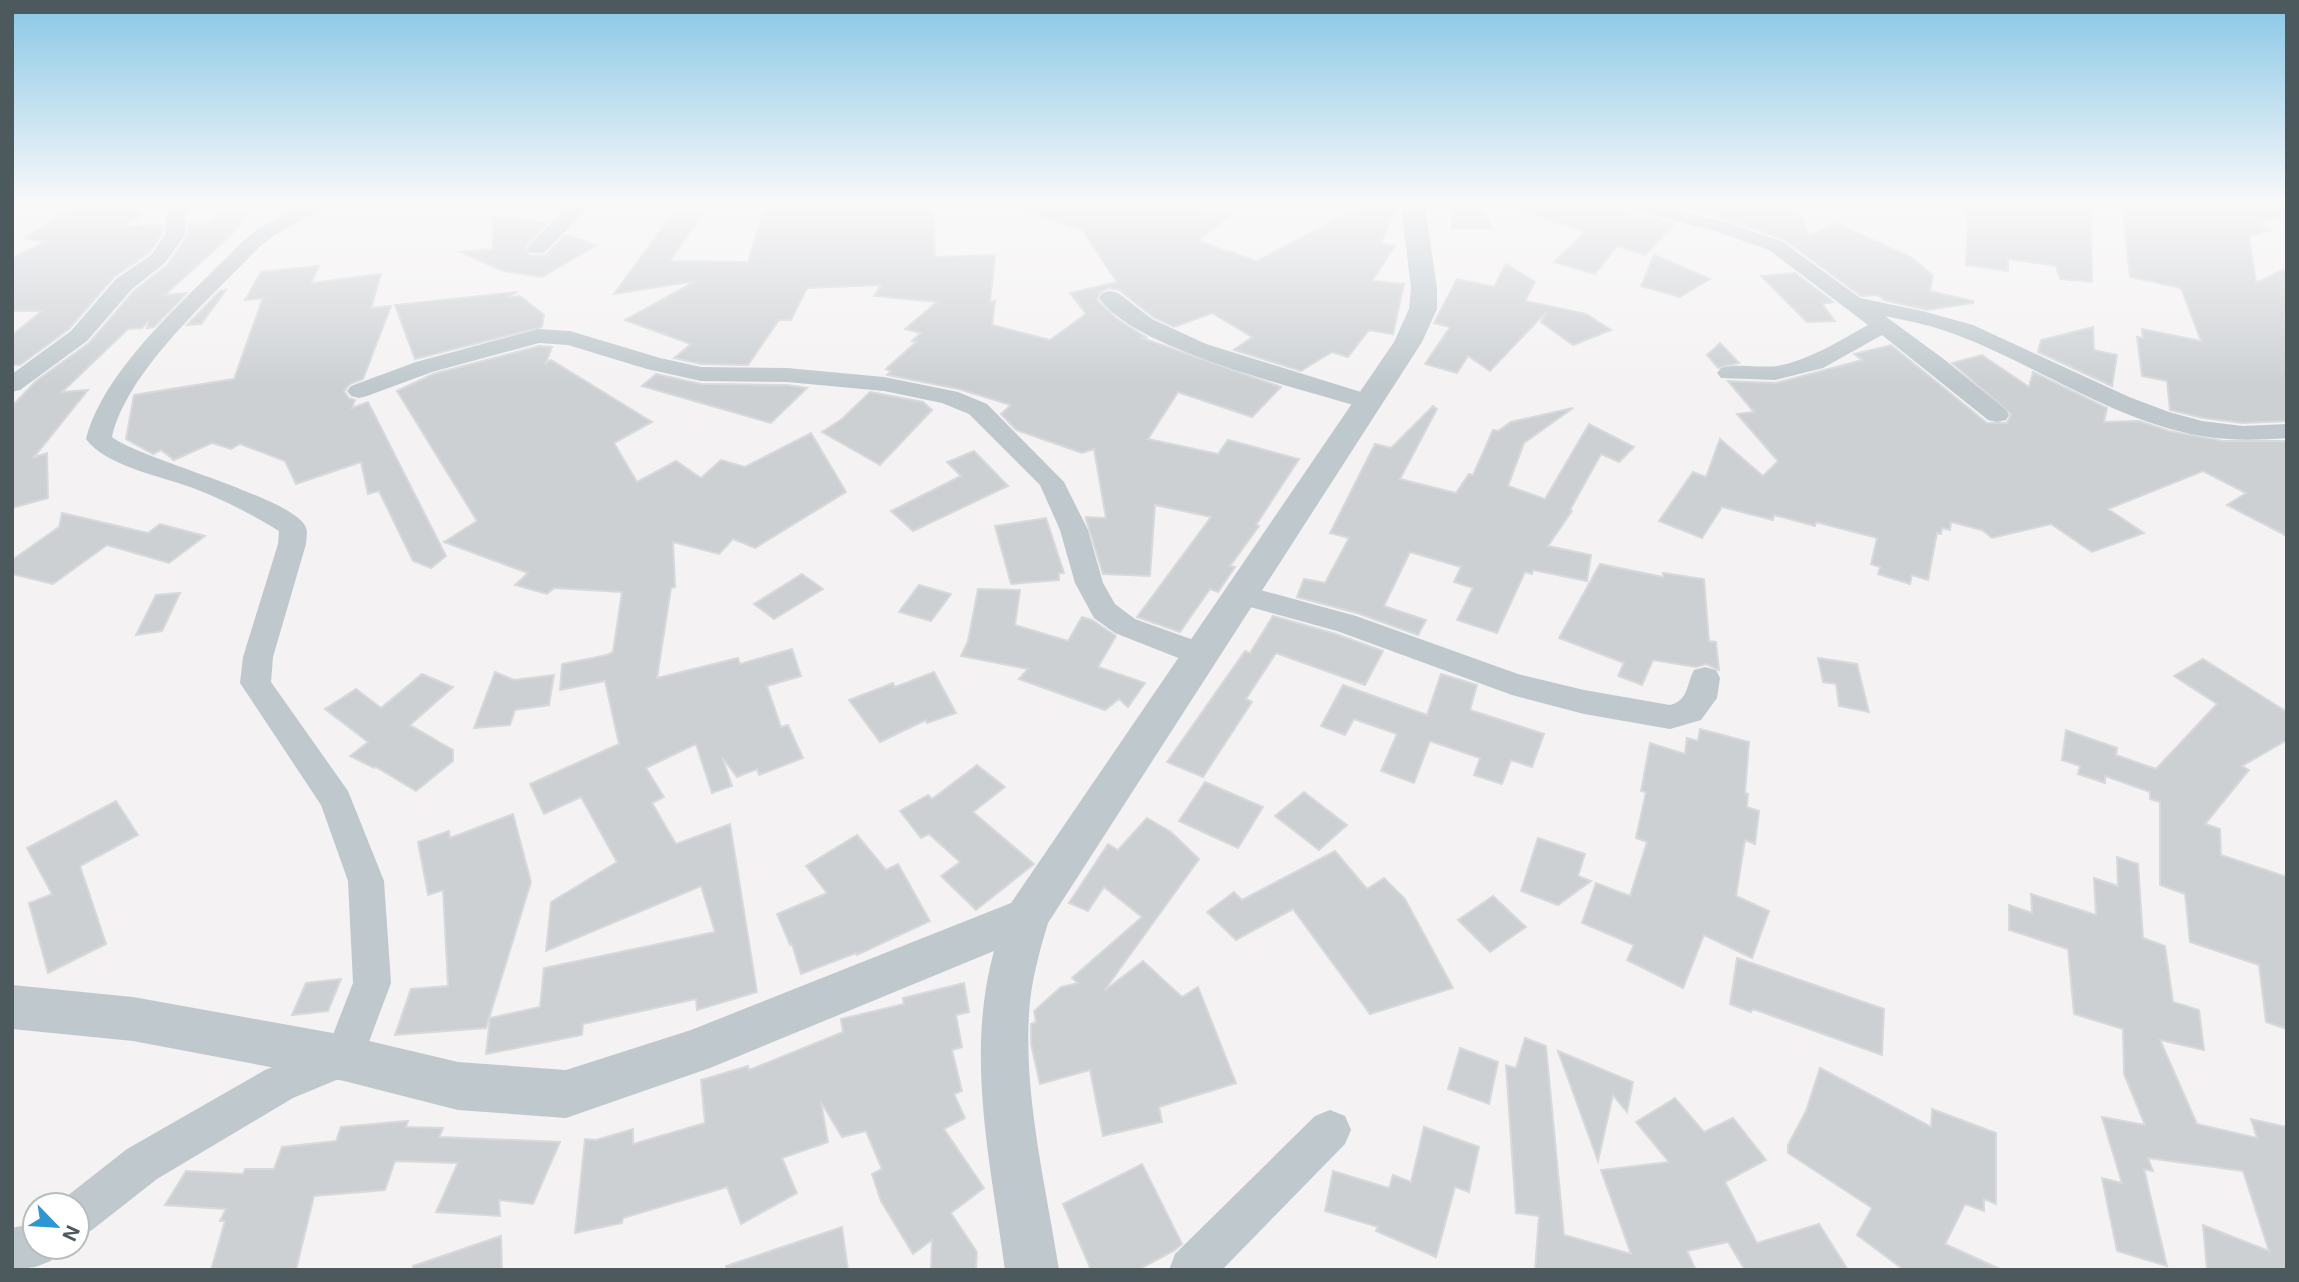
<svg xmlns="http://www.w3.org/2000/svg" width="2299" height="1282" font-family="Inter,sans-serif">
  <style>
    .building { fill: #ccd0d3; stroke: #d7d9dc; stroke-width: 2 }
    .lines { fill: none; stroke-linecap: round; stroke-linejoin: round }
    .minor { fill: #bfc9cd; fill-rule: evenodd }
    .tertiary { fill: #bfc9cd; fill-rule: evenodd }
  </style>
  <rect width="100%" height="100%" fill="#f4f2f3"/>
  <g class="building">
    <polygon points="75,206 146,206 136,213 143,214 123,226 163,225 162,234 149,253 114,277 69,329 20,365 12,365 12,335 42,311 12,311 12,258 45,242 24,238"/>
    <polygon points="765,206 934,206 935,257 995,255 990,302 995,301 992,325 1050,340 1086,314 1070,293 1117,282 1082,230 1023,211 1024,206 1187,206 1229,216 1198,241 1257,261 1361,206 1397,206 1381,243 1395,246 1372,281 1404,284 1393,334 1369,330 1348,357 1332,352 1301,371 1234,350 1252,337 1212,313 1174,327 1153,317 1119,290 1109,288 1100,292 1097,300 1117,319 1146,337 1142,338 1281,387 1252,417 1178,392 1148,439 1218,454 1228,440 1299,459 1256,525 1259,526 1230,566 1235,567 1218,592 1210,589 1180,632 1137,617 1211,517 1155,505 1150,576 1103,574 1086,519 1086,517 1106,518 1094,449 1082,453 1016,430 1001,414 1011,405 959,389 887,375 891,371 886,369 916,342 912,341 921,333 905,329 937,302 874,296 881,285 807,288 791,320 779,320 748,365 701,364 674,358 691,344 625,320 696,281 614,294 676,209 701,216 670,261 748,262"/>
    <polygon points="1451,206 1483,206 1492,229 1452,229"/>
    <polygon points="1522,206 1627,206 1631,213 1675,224 1645,255 1617,246 1595,274 1554,262 1585,232 1522,210"/>
    <polygon points="1698,206 1797,206 1809,236 1836,223 1911,257 1933,276 1930,291 1973,301 1973,303 1927,310 1884,300 1878,295 1861,296 1785,240 1722,218"/>
    <polygon points="1960,206 2091,206 2092,282 2060,279 2056,266 2008,259 2008,271 1966,265 1968,219"/>
    <polygon points="2122,206 2286,206 2287,216 2255,223 2271,230 2249,236 2256,283 2287,268 2287,421 2243,423 2203,418 2170,410 2167,381 2142,376 2137,337 2143,338 2142,329 2201,341 2181,288 2130,277"/>
    <polygon points="224,210 248,211 232,234 165,295 187,293 154,327 147,328 149,320 142,328 128,329 62,392 88,390 34,457 47,453 48,498 12,508 12,406 36,381 89,343 134,291 167,265 187,237 188,224 207,224"/>
    <polygon points="493,215 548,223 525,247 530,256 546,255 565,235 597,245 542,277 503,271 460,252 493,249"/>
    <polygon points="1654,255 1710,279 1680,297 1641,286"/>
    <polygon points="1506,264 1535,282 1525,301 1586,314 1611,330 1573,345 1541,322 1547,311 1490,371 1468,356 1457,373 1425,364 1450,327 1434,323 1457,279 1494,287"/>
    <polygon points="319,266 311,283 381,274 371,308 391,306 363,379 350,384 344,391 349,398 355,400 352,408 368,402 446,556 431,568 413,561 379,491 368,494 361,462 296,484 285,461 240,444 231,449 212,443 174,460 161,450 153,454 126,439 134,395 234,379 263,298 245,300 261,272"/>
    <polygon points="1795,273 1833,302 1822,304 1835,321 1807,322 1761,276"/>
    <polygon points="226,290 201,324 187,325 220,291"/>
    <polygon points="517,292 507,298 520,296 544,315 542,327 415,359 395,305"/>
    <polygon points="2093,327 2094,350 2117,355 2112,386 2038,352 2041,340"/>
    <polygon points="1720,343 1739,363 1718,368 1707,355"/>
    <polygon points="1891,345 1987,423 2007,423 2011,414 1952,363 1982,355 2029,387 2033,372 2107,408 2104,422 2139,421 2169,431 2223,441 2287,441 2287,536 2227,505 2246,493 2203,471 2108,509 2144,533 2092,552 2051,524 1992,538 1982,530 1951,522 1950,530 1942,528 1941,534 1937,533 1928,580 1912,575 1910,584 1878,574 1880,567 1871,564 1877,538 1816,522 1815,526 1774,515 1773,520 1722,507 1702,538 1659,521 1693,472 1706,477 1720,439 1763,476 1778,461 1737,414 1754,412 1728,381 1776,383 1862,360 1854,354"/>
    <polygon points="539,346 552,347 546,363 551,360 652,422 614,443 637,482 676,461 701,478 721,460 745,467 811,433 846,492 755,548 733,539 719,554 673,542 675,587 671,588 657,678 738,658 740,664 792,649 801,676 767,686 781,727 788,725 803,758 759,775 757,769 737,777 722,757 732,786 712,793 696,744 646,768 664,797 652,803 676,844 730,824 757,992 697,1010 696,999 583,1024 582,1035 486,1054 490,1018 540,1007 544,968 715,932 701,886 546,951 551,902 617,862 581,797 544,814 530,784 619,744 605,681 560,690 562,664 607,655 613,652 622,592 554,588 547,594 515,585 528,573 444,542 477,521 397,391 433,374"/>
    <polygon points="656,374 701,384 787,385 807,388 771,423 642,386"/>
    <polygon points="870,392 923,402 932,410 880,465 822,432 842,419"/>
    <polygon points="1433,406 1437,409 1400,479 1456,493 1469,474 1473,475 1493,430 1498,431 1511,422 1573,408 1524,443 1508,486 1545,499 1589,424 1634,447 1619,462 1601,454 1570,510 1572,511 1548,546 1591,555 1587,581 1533,570 1532,574 1525,572 1497,633 1457,620 1473,588 1454,582 1461,567 1410,552 1384,606 1426,620 1418,635 1357,613 1297,597 1304,579 1325,583 1349,538 1330,533 1375,444 1391,448"/>
    <polygon points="974,451 1008,486 913,531 891,511 961,476 947,462"/>
    <polygon points="62,513 148,533 160,524 205,536 169,563 107,545 53,584 12,574 12,560 59,527"/>
    <polygon points="1046,518 1064,573 1059,573 1059,580 1011,584 995,526"/>
    <polygon points="1600,564 1663,577 1663,573 1704,579 1709,641 1716,642 1719,670 1706,664 1696,667 1653,660 1642,685 1618,676 1624,663 1559,638"/>
    <polygon points="802,574 823,589 774,619 754,604"/>
    <polygon points="919,585 951,594 931,621 899,612"/>
    <polygon points="978,589 1020,590 1015,625 1068,641 1082,617 1092,620 1116,636 1098,667 1145,683 1128,707 1119,699 1105,710 1019,679 1028,669 961,656 968,641"/>
    <polygon points="180,593 162,631 136,635 156,595"/>
    <polygon points="1273,616 1336,634 1383,651 1365,685 1276,653 1246,699 1252,702 1203,777 1167,762 1245,651 1250,653"/>
    <polygon points="1818,658 1857,664 1869,712 1839,706 1836,684 1823,682"/>
    <polygon points="2203,659 2287,712 2287,740 2242,766 2249,770 2205,824 2220,829 2221,855 2287,877 2287,1029 2266,1022 2259,965 2190,942 2185,894 2160,885 2160,802 2150,799 2150,792 2105,776 2105,783 2078,774 2080,766 2062,760 2066,730 2117,748 2116,755 2156,769 2217,704 2174,676"/>
    <polygon points="495,672 514,680 554,675 549,705 515,710 510,725 474,728"/>
    <polygon points="934,672 956,713 927,723 926,720 880,742 849,700 893,683 895,687"/>
    <polygon points="422,674 453,687 410,725 453,750 453,761 416,791 376,767 374,768 350,756 368,742 325,709 356,689 381,708"/>
    <polygon points="1441,674 1477,685 1470,710 1544,734 1532,767 1511,760 1502,784 1474,775 1480,758 1430,741 1414,783 1381,771 1397,734 1354,719 1345,735 1321,726 1343,685 1427,715"/>
    <polygon points="1700,729 1749,742 1745,793 1748,794 1747,807 1759,811 1755,844 1745,840 1736,896 1769,911 1752,958 1704,935 1683,988 1627,960 1634,945 1582,923 1596,883 1630,896 1647,842 1636,838 1646,792 1641,791 1650,743 1685,754 1687,738 1698,741"/>
    <polygon points="977,765 1005,787 973,812 1034,864 976,910 941,876 960,862 929,834 921,838 900,811 928,795 932,799"/>
    <polygon points="1205,782 1263,807 1238,848 1179,821"/>
    <polygon points="1304,792 1347,825 1319,850 1275,816"/>
    <polygon points="116,801 138,835 80,866 106,944 48,973 29,903 52,894 27,848"/>
    <polygon points="513,814 531,882 486,1028 395,1035 411,989 448,986 443,890 428,895 418,842 449,831 450,838"/>
    <polygon points="1147,818 1171,832 1199,859 1104,991 1143,961 1182,997 1198,987 1236,1083 1159,1107 1162,1122 1103,1136 1090,1070 1040,1084 1031,1044 1031,1024 1036,1022 1034,1011 1061,987 1078,983 1072,978 1142,917 1104,887 1088,911 1069,903 1108,844 1118,850"/>
    <polygon points="857,835 886,870 898,864 930,921 857,955 856,953 801,974 792,944 790,945 777,914 827,893 806,866"/>
    <polygon points="1538,838 1585,854 1578,876 1591,881 1558,905 1521,891"/>
    <polygon points="1335,851 1367,889 1384,878 1405,899 1453,988 1370,1014 1293,909 1236,940 1207,912 1234,892 1242,900"/>
    <polygon points="2117,857 2138,864 2143,938 2165,946 2173,1002 2199,1010 2204,1050 2160,1040 2197,1124 2257,1138 2251,1119 2287,1127 2287,1270 2207,1270 2203,1225 2269,1251 2243,1171 2148,1158 2153,1171 2144,1169 2167,1266 2117,1251 2102,1178 2122,1183 2102,1117 2145,1125 2124,1074 2123,1029 2074,1014 2068,949 2009,930 2009,905 2032,913 2031,894 2096,915 2094,878 2118,886"/>
    <polygon points="1493,896 1526,927 1490,952 1458,920"/>
    <polygon points="1737,958 1884,1009 1882,1055 1753,1009 1751,1012 1730,1004"/>
    <polygon points="341,979 328,1011 292,1015 306,983"/>
    <polygon points="964,983 969,1012 956,1015 962,1047 952,1050 962,1091 954,1094 965,1118 944,1129 984,1188 951,1213 977,1252 976,1270 931,1270 932,1240 913,1254 881,1201 872,1174 882,1169 866,1131 842,1137 821,1102 828,1142 782,1158 797,1193 741,1224 727,1187 623,1218 622,1223 575,1233 585,1139 596,1140 633,1129 633,1144 705,1123 701,1080 748,1066 749,1070 843,1032 841,1019 904,1004 903,998"/>
    <polygon points="1525,1038 1546,1046 1564,1235 1631,1254 1601,1170 1669,1162 1636,1122 1675,1098 1704,1132 1733,1118 1766,1160 1725,1182 1757,1243 1819,1224 1848,1270 1745,1270 1728,1242 1687,1251 1696,1270 1535,1270 1539,1216 1516,1213 1506,1065 1516,1068"/>
    <polygon points="1460,1048 1498,1062 1489,1104 1448,1089"/>
    <polygon points="1558,1051 1633,1082 1627,1112 1613,1095 1598,1161"/>
    <polygon points="1820,1068 1931,1127 1932,1109 1996,1133 1996,1204 1984,1199 1984,1211 1965,1204 1945,1244 2002,1270 1904,1270 1857,1235 1872,1208 1788,1153 1788,1145 1806,1111"/>
    <polygon points="408,1121 406,1127 443,1128 439,1137 560,1142 533,1204 499,1200 500,1216 436,1212 458,1163 395,1161 385,1190 314,1196 296,1270 211,1270 225,1221 220,1221 226,1209 165,1205 186,1171 243,1174 245,1169 274,1169 282,1147 336,1141 341,1127"/>
    <polygon points="1424,1127 1479,1147 1469,1192 1455,1187 1436,1257 1376,1231 1378,1227 1325,1211 1333,1171 1389,1188 1393,1175 1411,1182"/>
    <polygon points="1142,1164 1182,1244 1175,1250 1138,1270 1091,1270 1063,1204"/>
    <polygon points="842,1227 848,1270 726,1270 726,1266"/>
    <polygon points="501,1236 502,1270 413,1270 413,1266"/>
  </g>
  <g class="lines">
    <g class="minor">
      <polygon points="173,206 193,206 186,217 185,235 165,263 132,289 87,341 20,390 12,392 12,374 71,331 116,279 151,255 165,235 166,217"/>
      <path d="M301,206H327L273,236L257,249C210,299 127,371 112,437C142,460 298,499 306,528C308,532 306,540 306,544L273,657L271,682L348,791L384,881L391,983L358,1071L293,1098L157,1179L92,1230L77,1237V1205H60L62,1200L127,1149L265,1070L329,1045L353,983L348,881L321,805L240,683L243,657L278,544L279,531C253,515 226,501 198,490C166,477 106,467 86,439C105,366 191,295 243,241L259,228Z"/>
      <polygon points="568,206 590,206 544,253 530,253 527,249 530,245"/>
      <path d="M1629,206H1664L1729,223L1783,242L1860,298L1922,311L1973,325L2129,397L2169,412L2202,421L2243,426L2287,424V438C2258,440 2231,441 2202,436C2114,421 2039,366 1957,335C1934,326 1909,321 1885,316L1945,360L2006,410L2009,415L2006,420L1997,422L1988,420L1882,335L1823,368L1775,380L1721,378L1717,373L1721,368C1739,363 1758,368 1777,366C1810,360 1839,341 1868,325L1769,250L1715,231L1632,210Z"/>
      <path d="M1110,291L1118,293L1152,319L1206,344L1377,397L1380,402L1377,407L1368,409L1359,407C1297,387 1135,350 1099,298L1102,293Z"/>
      <polygon points="538,329 570,331 660,358 701,367 787,368 884,377 958,392 987,404 1064,482 1088,530 1103,583 1115,604 1135,619 1213,647 1217,655 1213,663 1202,666 1191,663 1115,633 1094,618 1075,583 1060,530 1040,485 969,414 942,403 884,391 787,382 701,381 647,369 568,345 539,343 432,372 367,396 359,398 351,396 347,391 351,386 416,362"/>
      <path d="M1242,585L1356,616L1518,674L1584,690L1670,705C1689,700 1686,685 1694,670L1705,667L1716,670L1720,678L1717,698L1701,720L1670,729L1584,714L1512,695L1337,631L1232,602L1228,595L1232,588Z"/>
      <polygon points="1330,1110 1345,1116 1351,1130 1345,1144 1222,1270 1169,1270 1175,1254 1315,1116"/>
      <polygon points="35,1223 35,1247 56,1247 51,1261 35,1267 12,1270 12,1228"/>
    </g>
    <path class="tertiary" d="M1401,206H1425L1437,288V309L1422,342L1048,923C1039,953 1031,982 1029,1013C1024,1099 1046,1186 1059,1270H1005C991,1165 965,1055 994,951L710,1068L566,1118L458,1110L344,1081L133,1041L12,1029V985L133,997L344,1035L458,1062L566,1070L691,1030L1011,903L1394,342L1409,309L1411,288Z"/>
  </g>
  <linearGradient id="sky" x2="0" y2="1"><stop stop-color="#88c7e6"/><stop offset="0.53" stop-color="#faf9fa"/><stop offset="1" stop-color="#faf9fa" stop-opacity="0"/></linearGradient>
  <rect width="2299" height="386" fill="url(#sky)"/>
  <rect width="2299" height="1282" fill="none" stroke="#4c595d" stroke-width="28"/>
  <g transform="translate(56 1226) rotate(115)"><circle r="33" fill="#ffffff" stroke="#b7bdbe" stroke-width="2"/>
  <path d="M0-5L12 26L0 18L-12 26Z" fill="#2e96d2"/>
  <text y="-10" font-size="19" font-weight="bold" text-anchor="middle" fill="#4c595d">N</text>
  </g>
</svg>
